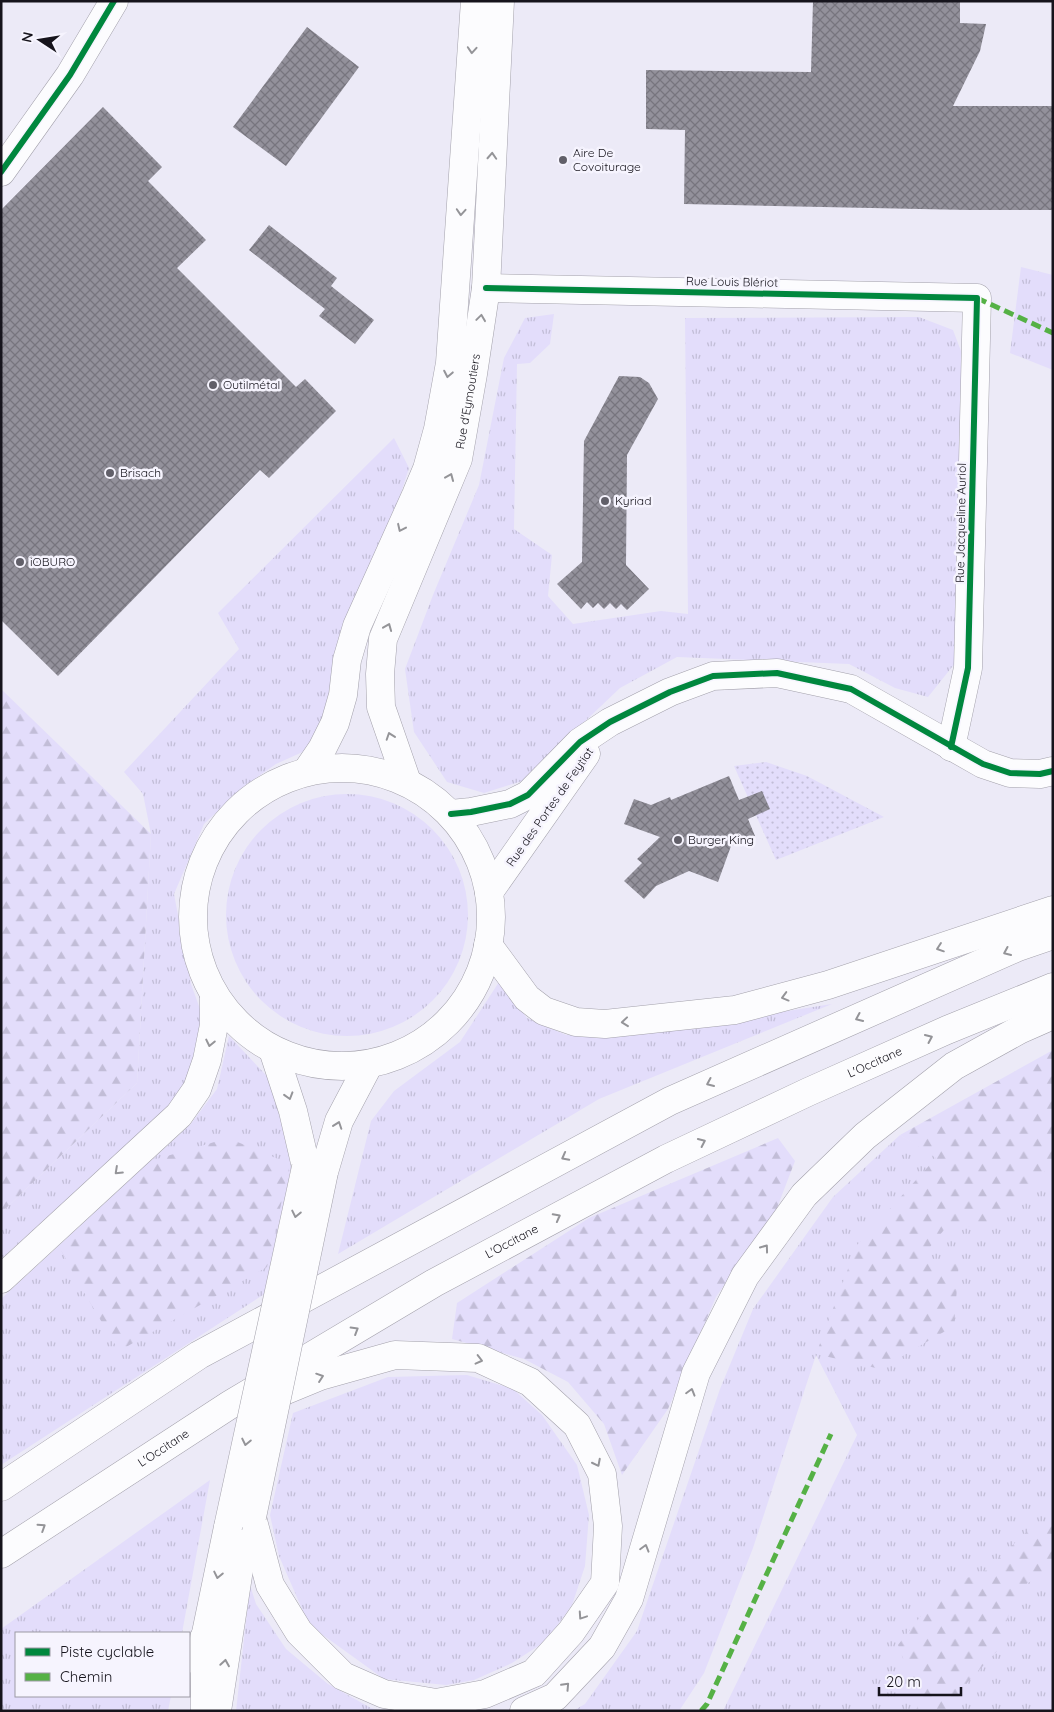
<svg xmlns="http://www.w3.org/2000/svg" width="1054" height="1712" font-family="Quicksand,sans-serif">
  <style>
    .grass { fill: url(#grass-tufts) }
    .forest { fill: url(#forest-firs) }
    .garden { fill: url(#garden-dots) }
    .building { fill: url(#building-cross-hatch) }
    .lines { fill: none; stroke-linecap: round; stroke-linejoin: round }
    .minor-casing { stroke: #a3a1ab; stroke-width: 29 }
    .tertiary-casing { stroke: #a3a1ab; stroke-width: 29 }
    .primary-casing { stroke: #a3a1ab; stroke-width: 29 }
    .motorway-casing { stroke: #a3a1ab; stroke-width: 29 }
    .minor { stroke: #fcfcfe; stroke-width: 28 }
    .tertiary { stroke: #fcfcfe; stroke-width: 28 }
    .primary { stroke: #fcfcfe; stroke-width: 28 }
    .motorway { stroke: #fcfcfe; stroke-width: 28 }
    .primary-bridge-casing { stroke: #a3a1ab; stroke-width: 29; stroke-linecap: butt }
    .primary-bridge { stroke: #fcfcfe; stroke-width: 28 }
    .quiet { stroke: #55b145; stroke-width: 5; stroke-dasharray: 10 5; stroke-linecap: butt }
    .cycleway-casing { stroke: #f6f4fe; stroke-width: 9 }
    .cycleway { stroke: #00873e; stroke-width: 6 }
    .oneway { stroke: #949498 }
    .poi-dot { fill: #615f69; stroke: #f6f4fe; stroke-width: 2 }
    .labels { text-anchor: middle; stroke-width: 5; stroke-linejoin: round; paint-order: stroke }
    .poi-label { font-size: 12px; fill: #16141c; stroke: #f6f4fe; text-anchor: start }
    .street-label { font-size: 12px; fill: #16141c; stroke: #f6f4fe }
  </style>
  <defs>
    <pattern id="grass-tufts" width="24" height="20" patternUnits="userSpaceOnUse" patternTransform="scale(1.25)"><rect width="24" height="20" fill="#e3ddfb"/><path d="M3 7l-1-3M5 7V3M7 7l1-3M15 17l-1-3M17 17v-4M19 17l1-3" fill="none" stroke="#c2bdd7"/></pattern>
    <pattern id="forest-firs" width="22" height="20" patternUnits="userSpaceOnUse" patternTransform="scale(1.25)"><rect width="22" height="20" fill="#e3ddfb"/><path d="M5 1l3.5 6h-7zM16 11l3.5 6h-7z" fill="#c2bdd7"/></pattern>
    <pattern id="garden-dots" width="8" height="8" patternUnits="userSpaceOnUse" patternTransform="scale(1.25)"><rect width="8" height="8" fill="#e3ddfb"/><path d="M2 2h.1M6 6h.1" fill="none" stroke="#c2bdd7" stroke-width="1.8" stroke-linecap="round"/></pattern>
    <pattern id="building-cross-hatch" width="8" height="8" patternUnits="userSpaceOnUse" patternTransform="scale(1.25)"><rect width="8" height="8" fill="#93919b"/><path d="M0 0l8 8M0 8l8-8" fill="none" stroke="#77757e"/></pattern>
  </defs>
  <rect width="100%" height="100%" fill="#eceaf7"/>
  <g class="grass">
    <polygon points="1021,267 1053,275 1053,370 1010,353"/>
    <polygon points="554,314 550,344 530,363 517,364 514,529 552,555 548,596 573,624 661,611 688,614 685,318 919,317 953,330 964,359 960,657 928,697 895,688 849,664 677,657 620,688 522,781 484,793 447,782 414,732 405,669 433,595 479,485 504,358 525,318"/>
    <polygon points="394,438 409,468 329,716 307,750 276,764 243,787 204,824 174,894 191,984 204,1020 189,1086 137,1136 1,1259 1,1213 137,1083 151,834 143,794 124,772 239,649 218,613"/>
    <circle cx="347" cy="915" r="121"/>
    <polygon points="499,982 527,1018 566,1035 628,1036 832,1004 599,1099 338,1254 371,1121 394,1091 460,1042"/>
    <polygon points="229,1036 281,1091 291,1168 266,1293 1,1465 1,1299 190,1125 217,1089"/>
    <polygon points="1053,1096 1053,1711 723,1711 857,1435 816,1355 753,1548 704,1673 679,1711 573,1711 585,1704 637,1631 720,1389 753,1309 833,1197 900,1135 937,1157"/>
    <polygon points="467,1375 513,1389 542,1415 577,1465 589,1515 585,1566 572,1605 546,1641 512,1663 474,1680 446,1685 384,1679 309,1625 279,1556 270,1515 293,1413 388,1377"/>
    <polygon points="210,1480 182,1633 16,1633 16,1696 171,1696 168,1711 1,1711 1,1629"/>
    <polygon points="250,1585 256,1604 286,1649 328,1684 371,1708 383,1711 236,1711"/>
  </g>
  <g class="forest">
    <polygon points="1,689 151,834 137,1083 1,1213"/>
    <polygon points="1053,1050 1053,1164 982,1227 948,1225 917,1263 959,1262 954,1326 880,1369 816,1354 857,1245 936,1158 900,1135"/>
    <polygon points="228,1138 290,1164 267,1267 119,1351 76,1279 59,1246 150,1161"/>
    <polygon points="778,1138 795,1161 777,1208 716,1297 668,1409 622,1475 604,1424 568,1382 524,1359 452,1339 457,1303 589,1218"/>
    <polygon points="1053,1522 1053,1570 1026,1584 1009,1614 998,1650 967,1683 961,1711 916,1711 919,1701 898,1645 946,1584 983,1573 1033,1526"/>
  </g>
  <polygon class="garden" points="766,762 807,776 884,817 776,860 734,766"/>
  <g class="building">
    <polygon points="813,1 960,1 960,23 986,24 980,51 953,106 1053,106 1053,210 968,210 684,204 685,130 646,129 646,70 811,72"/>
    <polygon points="307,27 359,67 286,166 233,127"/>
    <polygon points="103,107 162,167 148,181 206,240 177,268 296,387 305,379 336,411 269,478 260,470 58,676 1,620 1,210"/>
    <polygon points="269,225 337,278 331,286 374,320 355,344 319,316 325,309 249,250"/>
    <polygon points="619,376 640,377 649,383 658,399 627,455 626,565 649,589 627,610 621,604 616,609 610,603 604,609 598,603 593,608 587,602 581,609 557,584 582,562 584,441"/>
    <polygon points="729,776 739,800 762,791 770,809 748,819 755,836 731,846 718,882 689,871 656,886 644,899 624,881 642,863 637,859 660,837 624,824 634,799 651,805 670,797 671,800"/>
  </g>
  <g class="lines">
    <defs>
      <g id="minor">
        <polyline points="1,172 70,75 114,1"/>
        <polyline points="486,288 977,298 968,668 951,747"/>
      </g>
      <g id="tertiary">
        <polyline points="451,814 471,812 510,804 528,795 580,742 610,722 670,692 713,676 777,673 851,689 983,764 1010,773 1040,774 1053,771"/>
        <polyline points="489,892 586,754"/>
      </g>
      <g id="primary">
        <circle cx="342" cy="917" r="149"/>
        <polyline points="307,771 322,749 335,723 343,695 347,660 357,626 416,495 427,469 438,429 450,363 475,1"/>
        <path id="s1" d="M407,782L381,707L380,674L383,639L458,459L473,374L486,288L500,1"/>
        <polyline points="273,1050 293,1111 306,1167"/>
        <polyline points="324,1172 339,1121 369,1064"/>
        <polyline points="200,1662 228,1527"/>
        <polyline points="217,1711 239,1569 252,1517"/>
      </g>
      <g id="motorway">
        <polyline points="488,945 527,998 544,1011 576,1022 605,1024 735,1010 828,985 1053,910"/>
        <polyline points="1,1279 179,1115 197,1089 207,1060 214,1025 214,995"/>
        <polyline points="1,1487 199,1355 670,1101 1018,947 1053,935"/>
        <polyline points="252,1517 270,1585 299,1632 343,1676 384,1694 436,1703 485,1694 534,1673 571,1632 605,1583 608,1526 602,1474 577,1425 530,1382 478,1358 395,1355 320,1376 269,1397"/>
        <path id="s2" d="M1,1554L231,1404L434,1283L666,1159L808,1092L947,1030L1053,987"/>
        <polyline points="204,1638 205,1711"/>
        <polyline points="524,1711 555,1697 602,1647 629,1599 696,1373 745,1276 804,1195 865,1136 954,1066 1019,1030 1053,1015"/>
      </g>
    </defs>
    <use href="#minor" class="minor-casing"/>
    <use href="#tertiary" class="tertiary-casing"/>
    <use href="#primary" class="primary-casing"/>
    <use href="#motorway" class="motorway-casing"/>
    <use href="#minor" class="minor"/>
    <use href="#tertiary" class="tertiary"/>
    <use href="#primary" class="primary"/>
    <use href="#motorway" class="motorway"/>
    <defs>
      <g id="primary-bridge">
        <polyline points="252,1517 324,1172"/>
        <polyline points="228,1527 306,1167"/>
      </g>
    </defs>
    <use href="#primary-bridge" class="primary-bridge-casing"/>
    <use href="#primary-bridge" class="primary-bridge"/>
    <g class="quiet">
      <polyline points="977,298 1053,333"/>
      <polyline points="701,1711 707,1704 831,1434"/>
    </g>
    <defs>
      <g id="cycleway">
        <polyline points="1,172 70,75 114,1"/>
        <polyline points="486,288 977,298 968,668 951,747"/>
        <polyline points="451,814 471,812 510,804 528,795 580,742 610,722 670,692 713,676 777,673 851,689 983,764 1010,773 1040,774 1053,771"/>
      </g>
    </defs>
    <use href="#cycleway" class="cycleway-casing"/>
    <use href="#cycleway" class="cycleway"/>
  </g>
  <defs><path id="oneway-chevron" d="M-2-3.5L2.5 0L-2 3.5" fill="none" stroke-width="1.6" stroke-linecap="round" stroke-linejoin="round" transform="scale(1.25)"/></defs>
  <g class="oneway">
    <use href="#oneway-chevron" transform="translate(472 50) rotate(94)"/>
    <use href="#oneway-chevron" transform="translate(492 156) rotate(-87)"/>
    <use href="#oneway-chevron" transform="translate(461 212) rotate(94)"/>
    <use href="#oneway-chevron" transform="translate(481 318) rotate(-82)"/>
    <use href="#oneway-chevron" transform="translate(448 374) rotate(101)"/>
    <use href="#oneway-chevron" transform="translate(450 477) rotate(-67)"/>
    <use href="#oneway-chevron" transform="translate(401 528) rotate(115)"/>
    <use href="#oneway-chevron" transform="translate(388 627) rotate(-68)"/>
    <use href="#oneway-chevron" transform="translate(390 736) rotate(-109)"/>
    <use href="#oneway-chevron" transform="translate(940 948) rotate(161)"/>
    <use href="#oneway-chevron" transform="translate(1007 952) rotate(156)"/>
    <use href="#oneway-chevron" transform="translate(785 997) rotate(165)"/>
    <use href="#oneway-chevron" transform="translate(859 1018) rotate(156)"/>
    <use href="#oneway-chevron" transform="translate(625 1022) rotate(174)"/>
    <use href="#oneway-chevron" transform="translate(929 1038) rotate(-24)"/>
    <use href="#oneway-chevron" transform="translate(210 1043) rotate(102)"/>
    <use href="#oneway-chevron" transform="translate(710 1083) rotate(156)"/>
    <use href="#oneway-chevron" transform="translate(289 1096) rotate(73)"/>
    <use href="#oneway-chevron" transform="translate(338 1125) rotate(-71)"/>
    <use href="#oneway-chevron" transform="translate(702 1142) rotate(-25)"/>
    <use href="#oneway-chevron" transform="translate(565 1157) rotate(152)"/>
    <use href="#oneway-chevron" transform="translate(118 1171) rotate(137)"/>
    <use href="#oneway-chevron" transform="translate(296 1214) rotate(102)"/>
    <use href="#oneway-chevron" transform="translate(557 1217) rotate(-28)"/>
    <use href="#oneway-chevron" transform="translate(765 1248) rotate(-54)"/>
    <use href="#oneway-chevron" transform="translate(355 1330) rotate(-31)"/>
    <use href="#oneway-chevron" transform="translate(479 1360) rotate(14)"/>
    <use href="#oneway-chevron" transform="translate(320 1377) rotate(-19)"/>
    <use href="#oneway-chevron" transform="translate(691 1392) rotate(-74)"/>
    <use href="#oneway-chevron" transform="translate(246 1442) rotate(102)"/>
    <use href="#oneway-chevron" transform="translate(597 1463) rotate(63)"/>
    <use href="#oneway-chevron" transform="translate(42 1527) rotate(-33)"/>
    <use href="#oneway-chevron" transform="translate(645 1548) rotate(-74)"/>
    <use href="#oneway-chevron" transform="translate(218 1575) rotate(102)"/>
    <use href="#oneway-chevron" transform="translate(582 1616) rotate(124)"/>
    <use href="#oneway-chevron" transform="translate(225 1663) rotate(-81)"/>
    <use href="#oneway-chevron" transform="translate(566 1686) rotate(-47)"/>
  </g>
  <g class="poi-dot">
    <circle cx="563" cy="160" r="5"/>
    <circle cx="213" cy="385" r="5"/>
    <circle cx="110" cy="473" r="5"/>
    <circle cx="605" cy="501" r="5"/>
    <circle cx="20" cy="562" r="5"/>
    <circle cx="678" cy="840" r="5"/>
  </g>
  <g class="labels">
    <g class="poi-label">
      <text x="573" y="157">Aire De<tspan x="573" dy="14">Covoiturage</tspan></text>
      <text x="223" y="389">Outilmétal</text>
      <text x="120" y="477">Brisach</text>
      <text x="615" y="505">Kyriad</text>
      <text x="30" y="566">iOBURO</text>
      <text x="688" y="844">Burger King</text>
    </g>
    <g class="street-label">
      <text transform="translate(732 282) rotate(1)" y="4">Rue Louis Blériot</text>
      <text dy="4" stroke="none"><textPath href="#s1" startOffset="401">Rue d'Eymoutiers</textPath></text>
      <text transform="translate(961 523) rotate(-89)" y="4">Rue Jacqueline Auriol</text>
      <text transform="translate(550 807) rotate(-55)" y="4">Rue des Portes de Feytiat</text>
      <text dy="4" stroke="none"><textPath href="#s2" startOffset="1004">L'Occitane</textPath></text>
      <text dy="4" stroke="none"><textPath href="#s2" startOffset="599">L'Occitane</textPath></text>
      <text dy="4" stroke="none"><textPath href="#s2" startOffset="194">L'Occitane</textPath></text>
    </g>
  </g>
  <rect width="1054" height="1712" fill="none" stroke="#16141c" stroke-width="5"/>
  <rect x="15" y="1632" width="175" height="65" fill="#f6f4fe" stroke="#9c9aa4"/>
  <rect x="25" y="1648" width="25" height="8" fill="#00873e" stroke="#9c9aa4"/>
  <text x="60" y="1657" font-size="15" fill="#16141c">Piste cyclable</text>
  <rect x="25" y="1673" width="25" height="8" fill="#55b145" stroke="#9c9aa4"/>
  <text x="60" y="1682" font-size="15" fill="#16141c">Chemin</text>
  <g transform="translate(40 40) rotate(282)" stroke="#f6f4fe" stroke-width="4" paint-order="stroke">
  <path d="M0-4L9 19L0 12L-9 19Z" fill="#16141c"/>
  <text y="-8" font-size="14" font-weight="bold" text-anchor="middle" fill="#16141c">N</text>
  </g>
  <path d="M879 1687v8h82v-8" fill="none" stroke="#16141c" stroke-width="2.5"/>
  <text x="886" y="1687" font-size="15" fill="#16141c" stroke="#f6f4fe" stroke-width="4" paint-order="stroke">20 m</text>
</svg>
